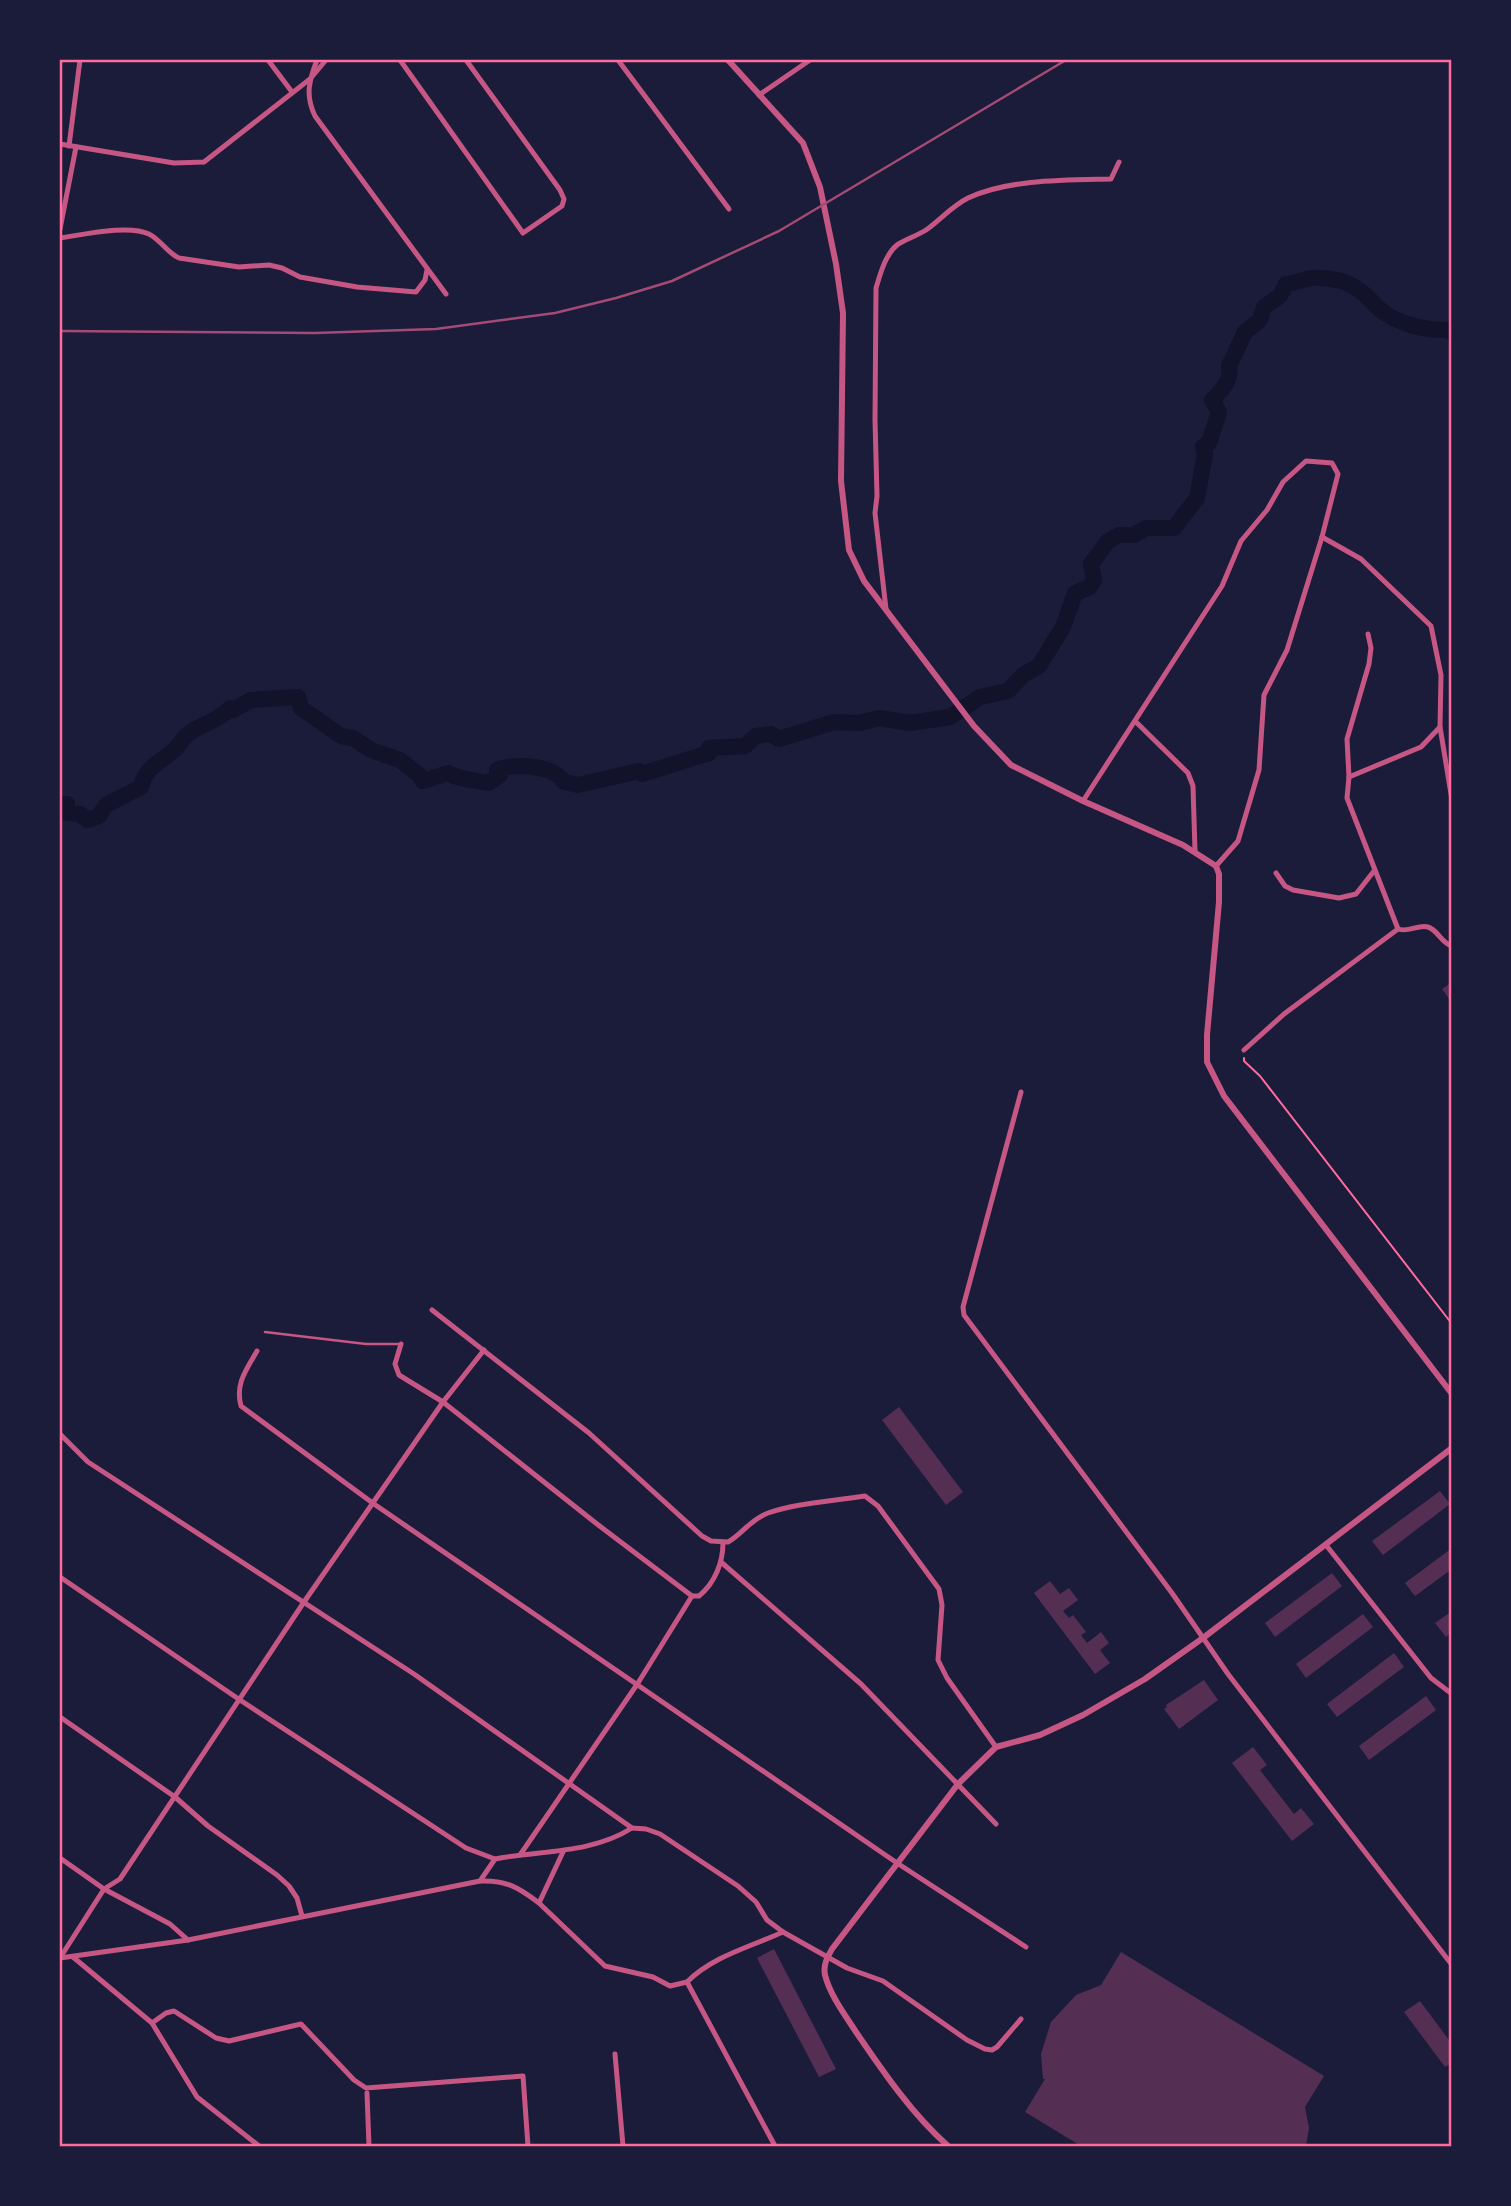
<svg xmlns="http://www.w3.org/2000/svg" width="1511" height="2206" font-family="Ubuntu,sans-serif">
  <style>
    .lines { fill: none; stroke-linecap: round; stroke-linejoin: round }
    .river { stroke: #12122b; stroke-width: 16 }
    .building { fill: #542f53 }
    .path { stroke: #ff6b9d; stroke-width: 2 }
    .service { stroke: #c65784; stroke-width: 2.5 }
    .minor { stroke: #c65784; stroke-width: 5 }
    .tertiary { stroke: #c65784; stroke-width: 6 }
    .rail { stroke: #a44b75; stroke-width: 2.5 }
    .neatline { fill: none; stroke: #ff6b9d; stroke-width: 2.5 }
  </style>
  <rect width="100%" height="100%" fill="#1b1b3a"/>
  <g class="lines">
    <path class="river" d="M60,804H67L61,812L80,814L88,820L99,816L106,805L141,787C145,768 159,763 173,751C179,747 182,739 188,734C201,724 219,721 230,708L233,710L251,700L298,697L301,708L341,736L353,738L371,750L400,760L419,775L423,781L448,773C460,780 474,780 488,783L500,775L497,770C514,763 554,765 564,782L578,785L639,771L642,774L709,753V748L745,746L756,736L771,734L779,739L834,722L860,723L879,718L910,723L950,717L980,697L1008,691L1023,675L1039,666L1063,627L1075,593L1090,587L1094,580L1091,564L1108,541L1119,535H1134L1146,528H1174L1197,498L1205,454L1203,447L1209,443L1219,412L1212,400C1221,392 1232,379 1229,366L1245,332L1260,320L1264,307L1280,296L1286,284C1294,283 1299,281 1307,279C1315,276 1335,279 1344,282C1362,288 1369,300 1382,311C1398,324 1428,331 1448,330L1452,333"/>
  </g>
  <g class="building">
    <polygon points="1452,982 1452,997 1449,999 1442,989"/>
    <polygon points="899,1407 963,1492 946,1505 882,1420"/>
    <polygon points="1440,1491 1450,1504 1383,1555 1372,1541"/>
    <polygon points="1452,1548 1452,1569 1415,1596 1405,1583"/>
    <polygon points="1332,1573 1342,1586 1275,1637 1265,1623"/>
    <polygon points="1050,1581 1060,1594 1069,1588 1078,1600 1063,1611 1069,1618 1073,1615 1086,1632 1081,1635 1087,1643 1101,1632 1109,1643 1100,1650 1110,1663 1095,1674 1034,1593"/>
    <polygon points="1452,1611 1452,1632 1446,1637 1435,1623"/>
    <polygon points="1363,1614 1373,1627 1306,1678 1296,1664"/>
    <polygon points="1394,1653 1404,1667 1337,1717 1327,1704"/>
    <polygon points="1204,1680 1218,1700 1179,1729 1164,1709 1167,1707 1166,1705"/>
    <polygon points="1426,1696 1436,1710 1369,1760 1359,1746"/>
    <polygon points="1253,1747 1267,1765 1260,1770 1294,1814 1301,1808 1314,1824 1292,1841 1232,1763"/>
    <polygon points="774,1949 836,2069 819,2077 757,1958"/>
    <polygon points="1121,1952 1324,2076 1305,2107 1309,2128 1306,2146 1081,2146 1025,2112 1045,2079 1043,2079 1041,2054 1051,2022 1076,1995 1101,1985"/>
    <polygon points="1420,2001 1452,2044 1452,2063 1445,2067 1404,2012"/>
  </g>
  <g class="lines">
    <polyline class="path" points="1244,1058 1244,1061 1260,1076 1452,1324"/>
    <polyline class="service" points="265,1332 366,1344 400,1344"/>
    <g class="minor">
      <polyline points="268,60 292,92"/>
      <path d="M317,60C309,81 305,95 315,116L446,294"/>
      <polyline points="400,60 523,233 562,206 564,199 560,190 466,60"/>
      <polyline points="618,60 729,209"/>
      <polyline points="759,95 810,60"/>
      <polyline points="60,144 174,163 204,162 310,79 326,60"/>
      <polyline points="69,146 80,60"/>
      <polyline points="60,229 76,147"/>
      <path d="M60,238C82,235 128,224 149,234C161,240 167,253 179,258L239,267L269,265L282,268L300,277L357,287L416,292L425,280L427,270"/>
      <polyline points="1322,537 1361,559 1431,626 1441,675 1440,727 1452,800"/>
      <path d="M886,609L875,513L877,496L875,420L876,288C880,275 885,255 897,245C905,239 917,236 926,230C940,220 952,206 968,198C1008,179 1068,180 1111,179L1119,162"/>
      <polyline points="1135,721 1188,773 1193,786 1195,851"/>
      <polyline points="1349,777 1421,747 1440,727"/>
      <polyline points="1083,801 1222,586 1241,541 1267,510 1283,482 1306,461 1332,463 1338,474 1322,537 1287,650 1264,695 1259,770 1238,841 1216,866"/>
      <polyline points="1276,873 1285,886 1293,890 1339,898 1356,894 1374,871"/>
      <path d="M1398,929C1409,933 1418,924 1428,927C1438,930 1441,943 1452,946"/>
      <polyline points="1244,1050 1284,1014 1398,929 1347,798 1349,777 1347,739 1369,664 1371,648 1368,634"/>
      <polyline points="1021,1092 963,1307 964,1315 1172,1593 1228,1674 1452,1965"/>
      <path d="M432,1310L589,1433L702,1536L711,1541L728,1542C742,1534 751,1519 768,1513C796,1503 835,1501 865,1496L878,1506L939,1589L942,1605L938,1660L947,1678L996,1747"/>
      <polyline points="401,1344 395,1364 399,1375 443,1402 597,1524 692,1596"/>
      <path d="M257,1351C246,1370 235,1384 241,1406L374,1504L897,1863L1026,1947"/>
      <polyline points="60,1434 88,1462 414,1674 632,1828 646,1829 660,1834 738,1886 756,1902 767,1920 783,1932 847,1968 883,1981 967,2040 985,2049 992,2050 997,2047 1021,2019"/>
      <polyline points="1326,1545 1431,1678 1452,1694"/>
      <polyline points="721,1562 861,1684 996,1824"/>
      <polyline points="60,1577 240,1700 466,1848 495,1859"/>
      <path d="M692,1596H699C715,1583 723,1562 723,1543"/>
      <polyline points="60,1717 175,1797 208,1826 277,1875 289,1886 297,1898 302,1916"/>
      <polyline points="563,1852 539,1903 605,1966 653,1977 670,1986 687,1982 775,2146"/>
      <polyline points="520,1855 638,1683 692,1596"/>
      <polyline points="60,1858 104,1889 170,1924 188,1940"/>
      <path d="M480,1881C506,1880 518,1887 539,1903"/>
      <polyline points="73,1957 152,2023 197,2097 259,2146"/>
      <polyline points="60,1958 104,1889 120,1879 304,1602 443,1402 484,1350"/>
      <path d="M60,1958L188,1940L480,1881L495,1859C541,1850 591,1854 632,1828"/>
      <path d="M687,1982C713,1956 750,1947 783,1932"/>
      <polyline points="152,2023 166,2013 174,2011 216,2038 229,2041 301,2024 354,2080 366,2088 523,2076 528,2146"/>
      <polyline points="615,2054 623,2146"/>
      <polyline points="367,2093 369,2146"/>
    </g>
    <g class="tertiary">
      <polyline points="728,60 803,143 820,187 836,264 843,313 841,481 849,550 864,581 974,726 1011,765 1083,801 1183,845 1216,866 1219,874 1219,902 1207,1035 1207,1062 1224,1096 1452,1394"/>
      <path d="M948,2146C912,2114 884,2073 856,2032C845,2015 830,1995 825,1975C823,1965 827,1958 832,1949L958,1784L996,1747L1040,1735L1083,1715L1145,1679L1203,1638L1452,1448"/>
    </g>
    <polyline class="rail" points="60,331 315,333 436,329 555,313 616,298 672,281 779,231 1066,60"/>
  </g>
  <rect width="1511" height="2206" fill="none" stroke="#1b1b3a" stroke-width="122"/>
  <rect x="61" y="61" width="1389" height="2084" class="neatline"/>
</svg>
